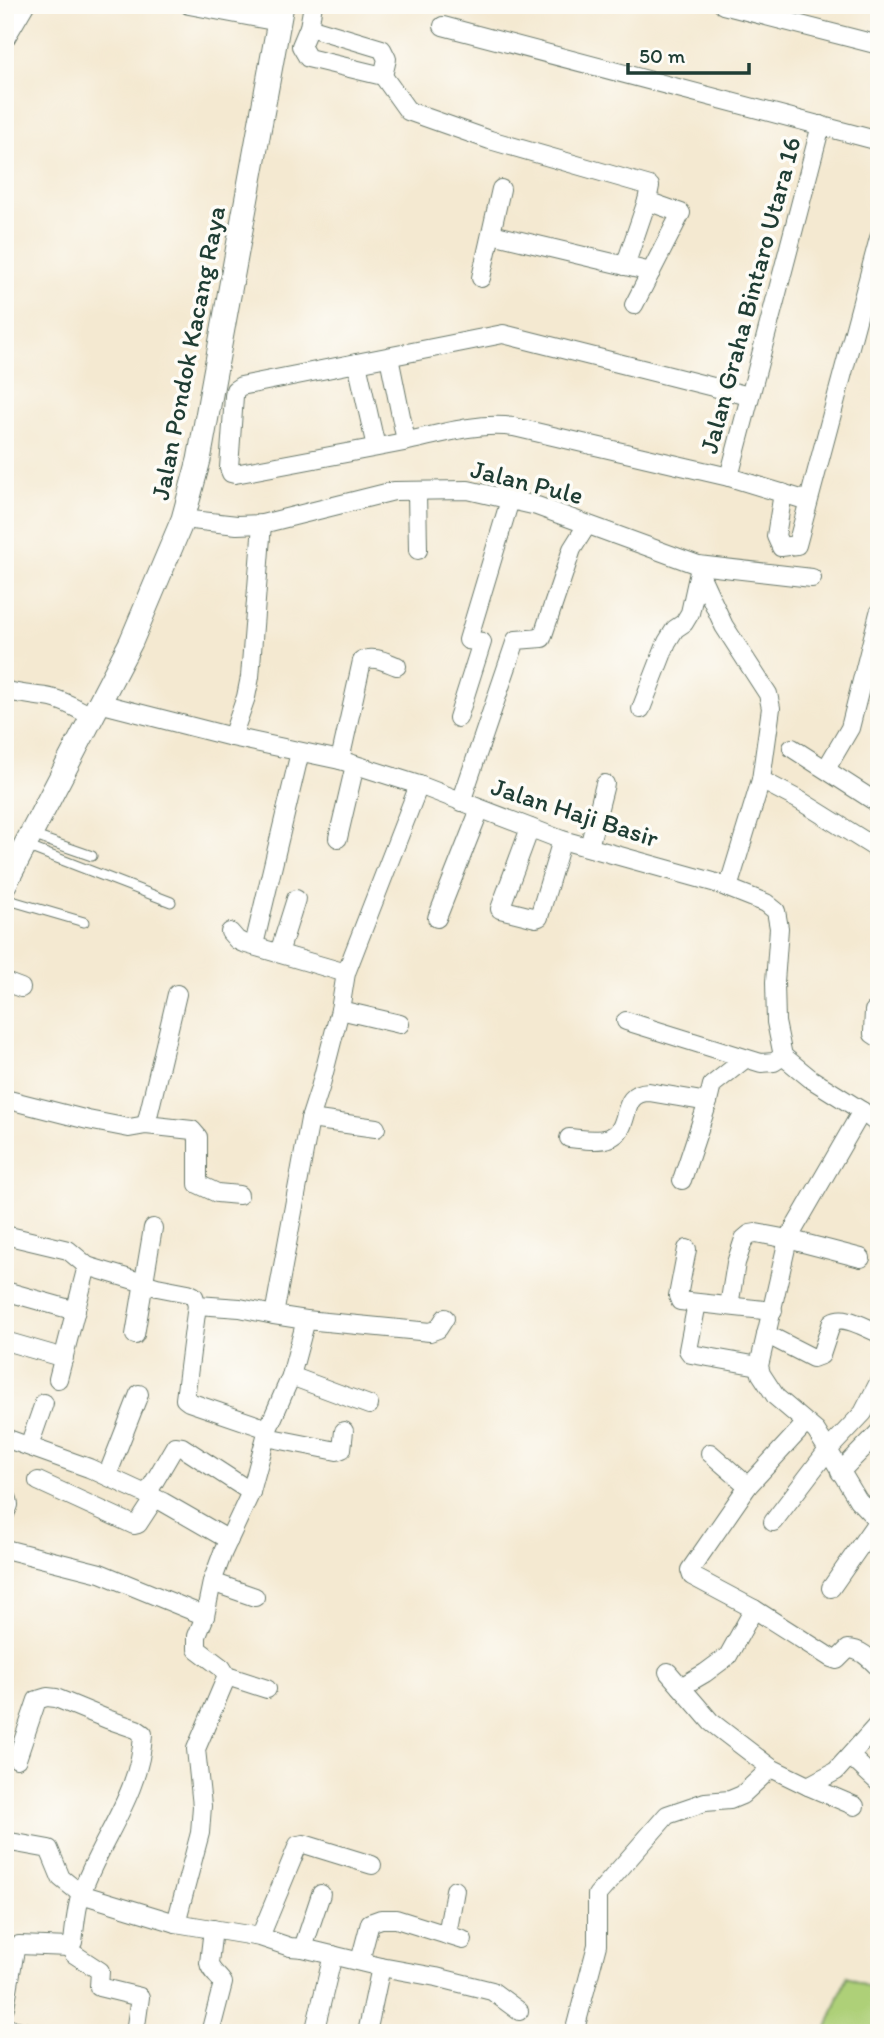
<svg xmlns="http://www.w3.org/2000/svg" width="884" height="2038" font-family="Itim,sans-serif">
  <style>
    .green { fill: #aed078; stroke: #668656; stroke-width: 2 }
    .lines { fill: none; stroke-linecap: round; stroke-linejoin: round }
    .service-casing { stroke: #6a796b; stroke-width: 11 }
    .minor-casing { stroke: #6a796b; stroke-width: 20 }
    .secondary-casing { stroke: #6a796b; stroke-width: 25 }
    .service { stroke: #fff; stroke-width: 9 }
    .minor { stroke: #fff; stroke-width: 18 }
    .secondary { stroke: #fff; stroke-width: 23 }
    .labels { text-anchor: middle; stroke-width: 7; stroke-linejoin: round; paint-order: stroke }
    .street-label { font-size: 26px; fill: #1f3d34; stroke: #fdfcf7 }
  </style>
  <rect width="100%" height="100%" fill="#fdfcf7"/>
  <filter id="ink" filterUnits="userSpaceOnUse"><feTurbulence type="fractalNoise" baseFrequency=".0143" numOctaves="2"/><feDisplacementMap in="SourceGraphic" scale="14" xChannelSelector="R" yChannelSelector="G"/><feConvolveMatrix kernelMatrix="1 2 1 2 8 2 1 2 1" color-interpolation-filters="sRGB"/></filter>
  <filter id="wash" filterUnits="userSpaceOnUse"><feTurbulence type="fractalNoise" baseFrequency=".00686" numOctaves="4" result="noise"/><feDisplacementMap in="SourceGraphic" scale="28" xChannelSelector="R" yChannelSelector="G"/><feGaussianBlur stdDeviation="1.57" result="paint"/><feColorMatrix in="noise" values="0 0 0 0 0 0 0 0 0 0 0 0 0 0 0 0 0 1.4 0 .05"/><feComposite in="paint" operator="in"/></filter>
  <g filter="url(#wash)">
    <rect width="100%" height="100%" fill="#f4e9d1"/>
    <polygon class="green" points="847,1976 879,1993 879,2033 825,2033"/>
  </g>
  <g filter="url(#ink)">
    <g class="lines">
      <defs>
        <g id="service">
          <polyline points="32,835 92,856"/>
          <polyline points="26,846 171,902"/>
          <polyline points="5,899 84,922"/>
        </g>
        <g id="minor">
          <polyline points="189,5 279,22"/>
          <polyline points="313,5 309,27 301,46 308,58 383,76 408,111 490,140 650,186 647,201 625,266"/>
          <polyline points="723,5 879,45"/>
          <polyline points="443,26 879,141"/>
          <polyline points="309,27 382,49 387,59 383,76"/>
          <polyline points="5,39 25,5"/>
          <polyline points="492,234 651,272"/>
          <polyline points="481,278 501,189"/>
          <polyline points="634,305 681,213 647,201"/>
          <polyline points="389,357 406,441"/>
          <polyline points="357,363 376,447"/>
          <path d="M749,396L503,334L241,386L235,390L234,396L229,468L231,473L235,474C292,463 348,453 404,442C441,434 476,422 514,427L729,477L808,501"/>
          <polyline points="729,477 821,125"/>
          <polyline points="417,491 418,550"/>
          <polyline points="783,493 776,536 781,547 797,545 879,238"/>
          <polyline points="183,519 237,525 262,524 394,491 468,490 537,506 698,565 812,578"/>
          <polyline points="698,565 699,572 724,626 768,694 771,708 761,780 728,888"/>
          <path d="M5,690C21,695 35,695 51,698C66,701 79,710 93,717"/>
          <polyline points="99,703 232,737 340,760 419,785 562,840 713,882 766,903 776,911 779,928 775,982 776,1022 783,1056 811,1079 862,1111 879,1125"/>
          <polyline points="641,709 667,642 675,629 684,623 690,613 699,572"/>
          <polyline points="458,718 482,642 468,640 510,500"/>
          <polyline points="232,737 246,697 250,677 262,524"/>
          <polyline points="792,748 879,804"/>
          <path d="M340,760L362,661C373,655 386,662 397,666"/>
          <polyline points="826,769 850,728 879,613"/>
          <polyline points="761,780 799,800 879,850"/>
          <polyline points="461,802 516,640 542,638 572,549 587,525"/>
          <polyline points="530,828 500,909 536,918 539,917 562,840"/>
          <polyline points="338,838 355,765"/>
          <polyline points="589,847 605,784"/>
          <polyline points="437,918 480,809"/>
          <polyline points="230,932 237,940 243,943 346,973"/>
          <polyline points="254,945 300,752"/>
          <polyline points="279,953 296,899"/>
          <polyline points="5,982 21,988"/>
          <polyline points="340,1010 400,1024"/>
          <polyline points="874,1011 873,1032 873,1034 879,1038"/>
          <polyline points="626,1021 761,1063 774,1062 783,1056"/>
          <polyline points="5,1099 88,1120 129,1128 146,1125 192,1130 198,1137 198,1184 217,1193 239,1195"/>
          <polyline points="310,1119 376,1128"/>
          <polyline points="146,1125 177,994"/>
          <path d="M569,1138C581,1139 597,1142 609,1138C634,1129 617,1093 649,1092L708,1102L712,1085L745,1059"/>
          <polyline points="682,1180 708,1102"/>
          <polyline points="5,1235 68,1250 87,1266 157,1287 188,1293 194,1296 197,1305 240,1308 274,1315"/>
          <polyline points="687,1249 678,1296 680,1301 773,1311"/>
          <polyline points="5,1291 76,1311"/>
          <polyline points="697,1303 688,1350 691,1354 759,1366"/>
          <polyline points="197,1305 185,1399 189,1402 268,1429"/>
          <polyline points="729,1306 736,1263 744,1239 750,1234 756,1233 788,1239 861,1258"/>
          <polyline points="306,1320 430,1332 438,1329 445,1318"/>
          <path d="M766,1334L813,1358L821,1355L832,1322C845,1314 865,1328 879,1333"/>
          <polyline points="135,1335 153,1228"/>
          <polyline points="12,1343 64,1358"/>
          <polyline points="291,1376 369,1405"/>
          <polyline points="58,1379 87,1266"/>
          <polyline points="879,1382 863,1413 828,1450 858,1500 879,1522"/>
          <polyline points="266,1437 337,1451 342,1449 344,1431"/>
          <polyline points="5,1438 89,1468 163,1502 229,1540"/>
          <polyline points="29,1446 44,1403"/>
          <polyline points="710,1453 748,1486"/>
          <polyline points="840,1472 879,1432"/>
          <polyline points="107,1476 139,1394"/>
          <polyline points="38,1481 134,1525 138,1524 155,1498"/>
          <polyline points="147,1494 175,1446 182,1447 251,1492"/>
          <polyline points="5,1496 8,1499 9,1505 5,1514"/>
          <polyline points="773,1522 828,1450 816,1431 776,1397 761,1374 759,1366 788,1239 862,1111"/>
          <polyline points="5,1549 100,1573 205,1616"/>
          <polyline points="212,1582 255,1597"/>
          <polyline points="831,1588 879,1519"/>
          <path d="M754,1609L831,1658L837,1660L848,1649C861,1649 870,1659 879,1668"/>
          <polyline points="668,1672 711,1722 771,1768"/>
          <polyline points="681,1687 705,1673 728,1656 754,1609 692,1576 690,1570 748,1486 806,1423"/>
          <polyline points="267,1689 227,1676 222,1668 197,1649 197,1636 205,1616 212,1582 223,1552 251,1492 268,1429 291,1376 306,1320 274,1315 310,1119 320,1088 340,1010 346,973 419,785"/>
          <polyline points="850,1756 879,1783"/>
          <polyline points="808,1786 855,1806"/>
          <polyline points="5,1841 49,1849 61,1878 81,1894 176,1923 260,1937 290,1947 303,1948 381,1967 367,2033"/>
          <polyline points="176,1923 200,1833 202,1806 196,1749 227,1676"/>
          <polyline points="447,1935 455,1890"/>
          <polyline points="260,1937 298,1845 304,1844 372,1865"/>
          <polyline points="69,1947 74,1954 100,1971 99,1987 140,1997 135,2033"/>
          <polyline points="303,1948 321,1894"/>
          <polyline points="360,1961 370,1923 381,1919 396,1919 463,1940"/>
          <polyline points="381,1967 436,1977 492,1991 519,2011"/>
          <path d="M5,2007L15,1950L19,1945L69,1947L73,1942C75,1926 76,1909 81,1894C100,1840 141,1793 143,1734L136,1729L107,1719L56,1698L47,1697L37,1700L17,1759"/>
          <polyline points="5,2028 33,2033"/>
          <path d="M210,2033L223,1983C219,1976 210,1971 209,1963L213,1929"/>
          <polyline points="314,2033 333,1955"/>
          <polyline points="574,2033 597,1945 597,1895 667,1815 705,1802 730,1800 742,1795 771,1768 808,1786 836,1771 879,1723"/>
        </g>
        <polyline id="secondary" points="5,884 131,642 183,519 199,460 282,5"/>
      </defs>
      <use href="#service" class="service-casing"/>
      <use href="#minor" class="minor-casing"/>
      <use href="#secondary" class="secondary-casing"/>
      <use href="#service" class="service"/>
      <use href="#minor" class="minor"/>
      <use href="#secondary" class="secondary"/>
    </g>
  </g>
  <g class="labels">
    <g class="street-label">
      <text transform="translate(750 295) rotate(-75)" y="9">Jalan Graha Bintaro Utara 16</text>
      <text transform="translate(188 353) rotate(-79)" y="9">Jalan Pondok Kacang Raya</text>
      <text transform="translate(527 482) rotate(14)" y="9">Jalan Pule</text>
      <text transform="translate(575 812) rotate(18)" y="9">Jalan Haji Basir</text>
    </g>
  </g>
  <rect width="884" height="2038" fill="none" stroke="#fdfcf7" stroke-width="28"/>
  <path d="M628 63v10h121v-10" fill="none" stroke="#1f3d34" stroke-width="3.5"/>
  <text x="639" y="63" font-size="21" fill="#1f3d34" stroke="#fdfcf7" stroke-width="5" paint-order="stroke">50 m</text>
</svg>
